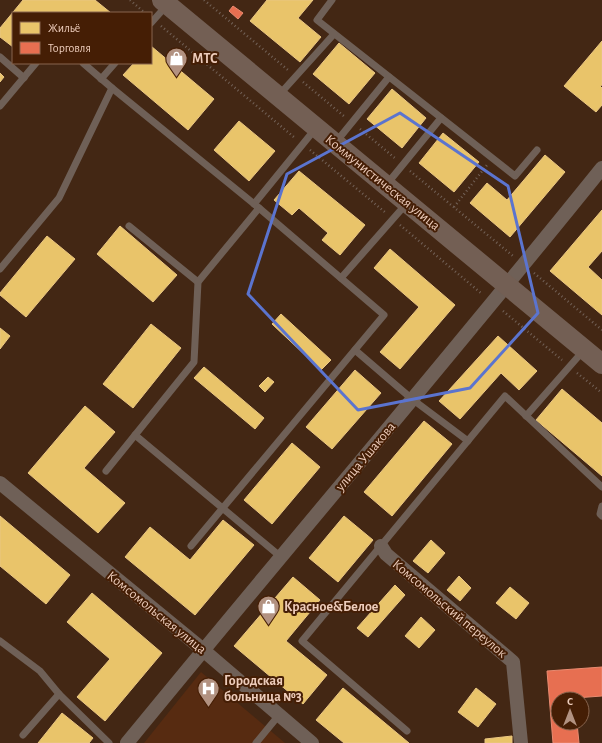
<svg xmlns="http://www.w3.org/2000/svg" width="602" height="743" viewBox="0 0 602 743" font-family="'Alegreya Sans',sans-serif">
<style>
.built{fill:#572b11}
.homes{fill:#e9c46a;stroke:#eac682}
.shops{fill:#e76f51;stroke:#e98b71}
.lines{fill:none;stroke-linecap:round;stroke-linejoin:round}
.path{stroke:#736258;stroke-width:2.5;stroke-dasharray:1 3;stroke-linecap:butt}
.lane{stroke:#6f6057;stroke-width:7}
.street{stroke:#6f6057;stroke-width:14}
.secondary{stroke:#735f54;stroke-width:20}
.marked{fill:none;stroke:#5b74cf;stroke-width:3;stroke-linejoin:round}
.labels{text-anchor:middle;stroke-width:4;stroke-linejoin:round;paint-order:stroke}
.poi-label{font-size:14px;font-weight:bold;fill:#edccbb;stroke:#451e05;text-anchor:start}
.street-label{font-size:14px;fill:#edccbb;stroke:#451e05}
</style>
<rect width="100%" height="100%" fill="#432714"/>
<polygon class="built" points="201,672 285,743 144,743"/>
<g class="homes">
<polygon points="23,0 95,0 111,13 13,13 13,47 0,37 0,28"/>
<polygon points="267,0 313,0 298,18 321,37 300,62 250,21"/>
<polygon points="602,41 602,85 600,86 602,88 602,105 596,112 564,86"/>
<polygon points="339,43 375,73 349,104 313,74"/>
<polygon points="151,46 214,99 188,130 123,75 134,63 151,63"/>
<polygon points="0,73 4,77 0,82"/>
<polygon points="392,89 426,118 402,148 367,119"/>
<polygon points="239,121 275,151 249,181 214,150"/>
<polygon points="443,133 479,162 454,192 419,163"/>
<polygon points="545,155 565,172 510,237 470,203 487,183 507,200"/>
<polygon points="299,171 365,225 340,255 322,240 328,233 299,208 292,215 274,200"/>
<polygon points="602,210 602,251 588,267 602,280 602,315 550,271"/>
<polygon points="120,226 177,275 153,302 97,254"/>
<polygon points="47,236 75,259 26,317 0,295 0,293"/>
<polygon points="390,249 455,305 400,369 380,352 419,307 374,268"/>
<polygon points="281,314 331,360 321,370 272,324"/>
<polygon points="151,324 181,348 133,408 103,384"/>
<polygon points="0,328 10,336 0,349"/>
<polygon points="498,336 537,371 519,390 501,373 460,419 439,401"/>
<polygon points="204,367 264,418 255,429 194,378"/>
<polygon points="355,370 381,393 332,449 306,427"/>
<polygon points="268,377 274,382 265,392 259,386"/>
<polygon points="562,389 602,423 602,476 536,420"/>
<polygon points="85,406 115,432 84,468 125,503 98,533 28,473"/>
<polygon points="424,421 452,444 392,516 364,492"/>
<polygon points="292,443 320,467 272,524 244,500"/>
<polygon points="0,516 70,575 46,604 0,566"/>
<polygon points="344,516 373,540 338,582 309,558"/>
<polygon points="223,520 254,545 195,615 125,557 150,527 190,560"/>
<polygon points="431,540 445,553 428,573 413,561"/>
<polygon points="459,576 471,588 460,601 447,590"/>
<polygon points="293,577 320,600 286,641 327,675 303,704 234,646"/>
<polygon points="395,585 405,595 368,637 357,628"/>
<polygon points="510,587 529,603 516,619 496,603"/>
<polygon points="92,593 162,653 105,721 77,697 110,659 67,622"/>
<polygon points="421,617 435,630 419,648 405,636"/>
<polygon points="343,688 409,743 344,743 316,720"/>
<polygon points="476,688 496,704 478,727 458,712"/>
<polygon points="62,713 93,738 89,743 38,743"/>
<polygon points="512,736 512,743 485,743 485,739"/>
</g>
<g class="shops">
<polygon points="233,6 243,13 238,19 229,11"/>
<polygon points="602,667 602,696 575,698 575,699 558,699 558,723 577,723 579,743 553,743 547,671"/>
</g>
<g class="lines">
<g class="path">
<polyline points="130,0 145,13"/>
<polyline points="204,0 288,70"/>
<polyline points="161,26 295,138"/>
<polyline points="303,82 345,117"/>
<polyline points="360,129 396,159"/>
<polyline points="310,150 386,213"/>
<polyline points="410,171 513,256"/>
<polyline points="454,207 487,165"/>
<polyline points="400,225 482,294"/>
<polyline points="534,273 602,330"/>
<polyline points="503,311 562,360"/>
<polyline points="577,373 602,393"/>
</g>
<g class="lane">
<polyline points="332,0 317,20 515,176 537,150"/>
<polyline points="151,23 167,5"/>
<polyline points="0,57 24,78"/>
<polyline points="101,79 115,63"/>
<polyline points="279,95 334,34"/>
<polyline points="0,106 36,63"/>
<polyline points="336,142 389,77"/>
<polyline points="387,184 441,118"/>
<polyline points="254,204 316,128"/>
<polyline points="129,226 198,282"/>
<polyline points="0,269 59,198 112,88 83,63"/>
<polyline points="341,278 407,203"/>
<polyline points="355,350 412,399 468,441"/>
<polyline points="526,416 584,350"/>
<polyline points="135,435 281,557"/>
<polyline points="106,471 194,362 198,282 259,208 112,88"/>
<polyline points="602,506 600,514 602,516"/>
<polyline points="191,546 384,315 259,208"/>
<polyline points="0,641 40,671 59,694 109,743"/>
<polyline points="407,731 302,641 505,396 602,487"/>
<polyline points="23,735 59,694"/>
<polyline points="256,743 279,715"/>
</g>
<g class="street">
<polyline points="0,483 196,644 312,743"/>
<polyline points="381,546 386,554 513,662 521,743"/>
<path d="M127,743C284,551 446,362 602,168"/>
</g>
<polyline class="secondary" points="162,0 602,364"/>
</g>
<path class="marked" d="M400,113L508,186L538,313L470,388L358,410L248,294L287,174Z"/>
<defs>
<symbol id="shop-pin" viewBox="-11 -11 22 30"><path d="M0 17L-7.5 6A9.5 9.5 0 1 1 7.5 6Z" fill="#b29281" stroke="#451e05"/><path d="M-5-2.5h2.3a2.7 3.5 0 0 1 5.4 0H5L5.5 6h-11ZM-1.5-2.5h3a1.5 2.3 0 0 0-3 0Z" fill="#fff"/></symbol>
<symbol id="hospital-pin" viewBox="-11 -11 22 30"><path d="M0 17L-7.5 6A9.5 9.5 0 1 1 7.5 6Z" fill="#b29281" stroke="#451e05"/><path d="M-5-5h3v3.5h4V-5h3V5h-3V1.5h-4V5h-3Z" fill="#fff"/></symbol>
</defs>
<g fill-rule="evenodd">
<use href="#shop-pin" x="164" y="46" width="25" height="34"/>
<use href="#shop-pin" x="256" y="594" width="25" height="34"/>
<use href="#hospital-pin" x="196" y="676" width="25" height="34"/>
</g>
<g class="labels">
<g class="poi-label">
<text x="192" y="63">МТС</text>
<text x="284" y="611">Красное&amp;Белое</text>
<text x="224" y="685">Городская<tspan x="224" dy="16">больница №3</tspan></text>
</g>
<g class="street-label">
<text transform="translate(383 182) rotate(39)" y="5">Коммунистическая улица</text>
<text transform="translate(365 456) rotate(-50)" y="5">улица Ушакова</text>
<text transform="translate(450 608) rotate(40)" y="5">Комсомольский переулок</text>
<text transform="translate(157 612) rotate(39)" y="5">Комсомольская улица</text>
</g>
</g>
<rect x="12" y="12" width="140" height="52" fill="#451e05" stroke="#88644e"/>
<rect x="20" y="22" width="20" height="12" fill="#e9c46a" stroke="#88644e"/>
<text x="48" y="32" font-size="12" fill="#edccbb">Жильё</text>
<rect x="20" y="42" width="20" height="12" fill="#e76f51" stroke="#88644e"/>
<text x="48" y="52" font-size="12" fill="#edccbb">Торговля</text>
<g transform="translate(570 711)"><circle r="19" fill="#451e05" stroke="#88644e"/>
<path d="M0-3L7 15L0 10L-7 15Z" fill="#b29281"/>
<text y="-6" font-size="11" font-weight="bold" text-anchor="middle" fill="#edccbb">С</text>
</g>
</svg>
